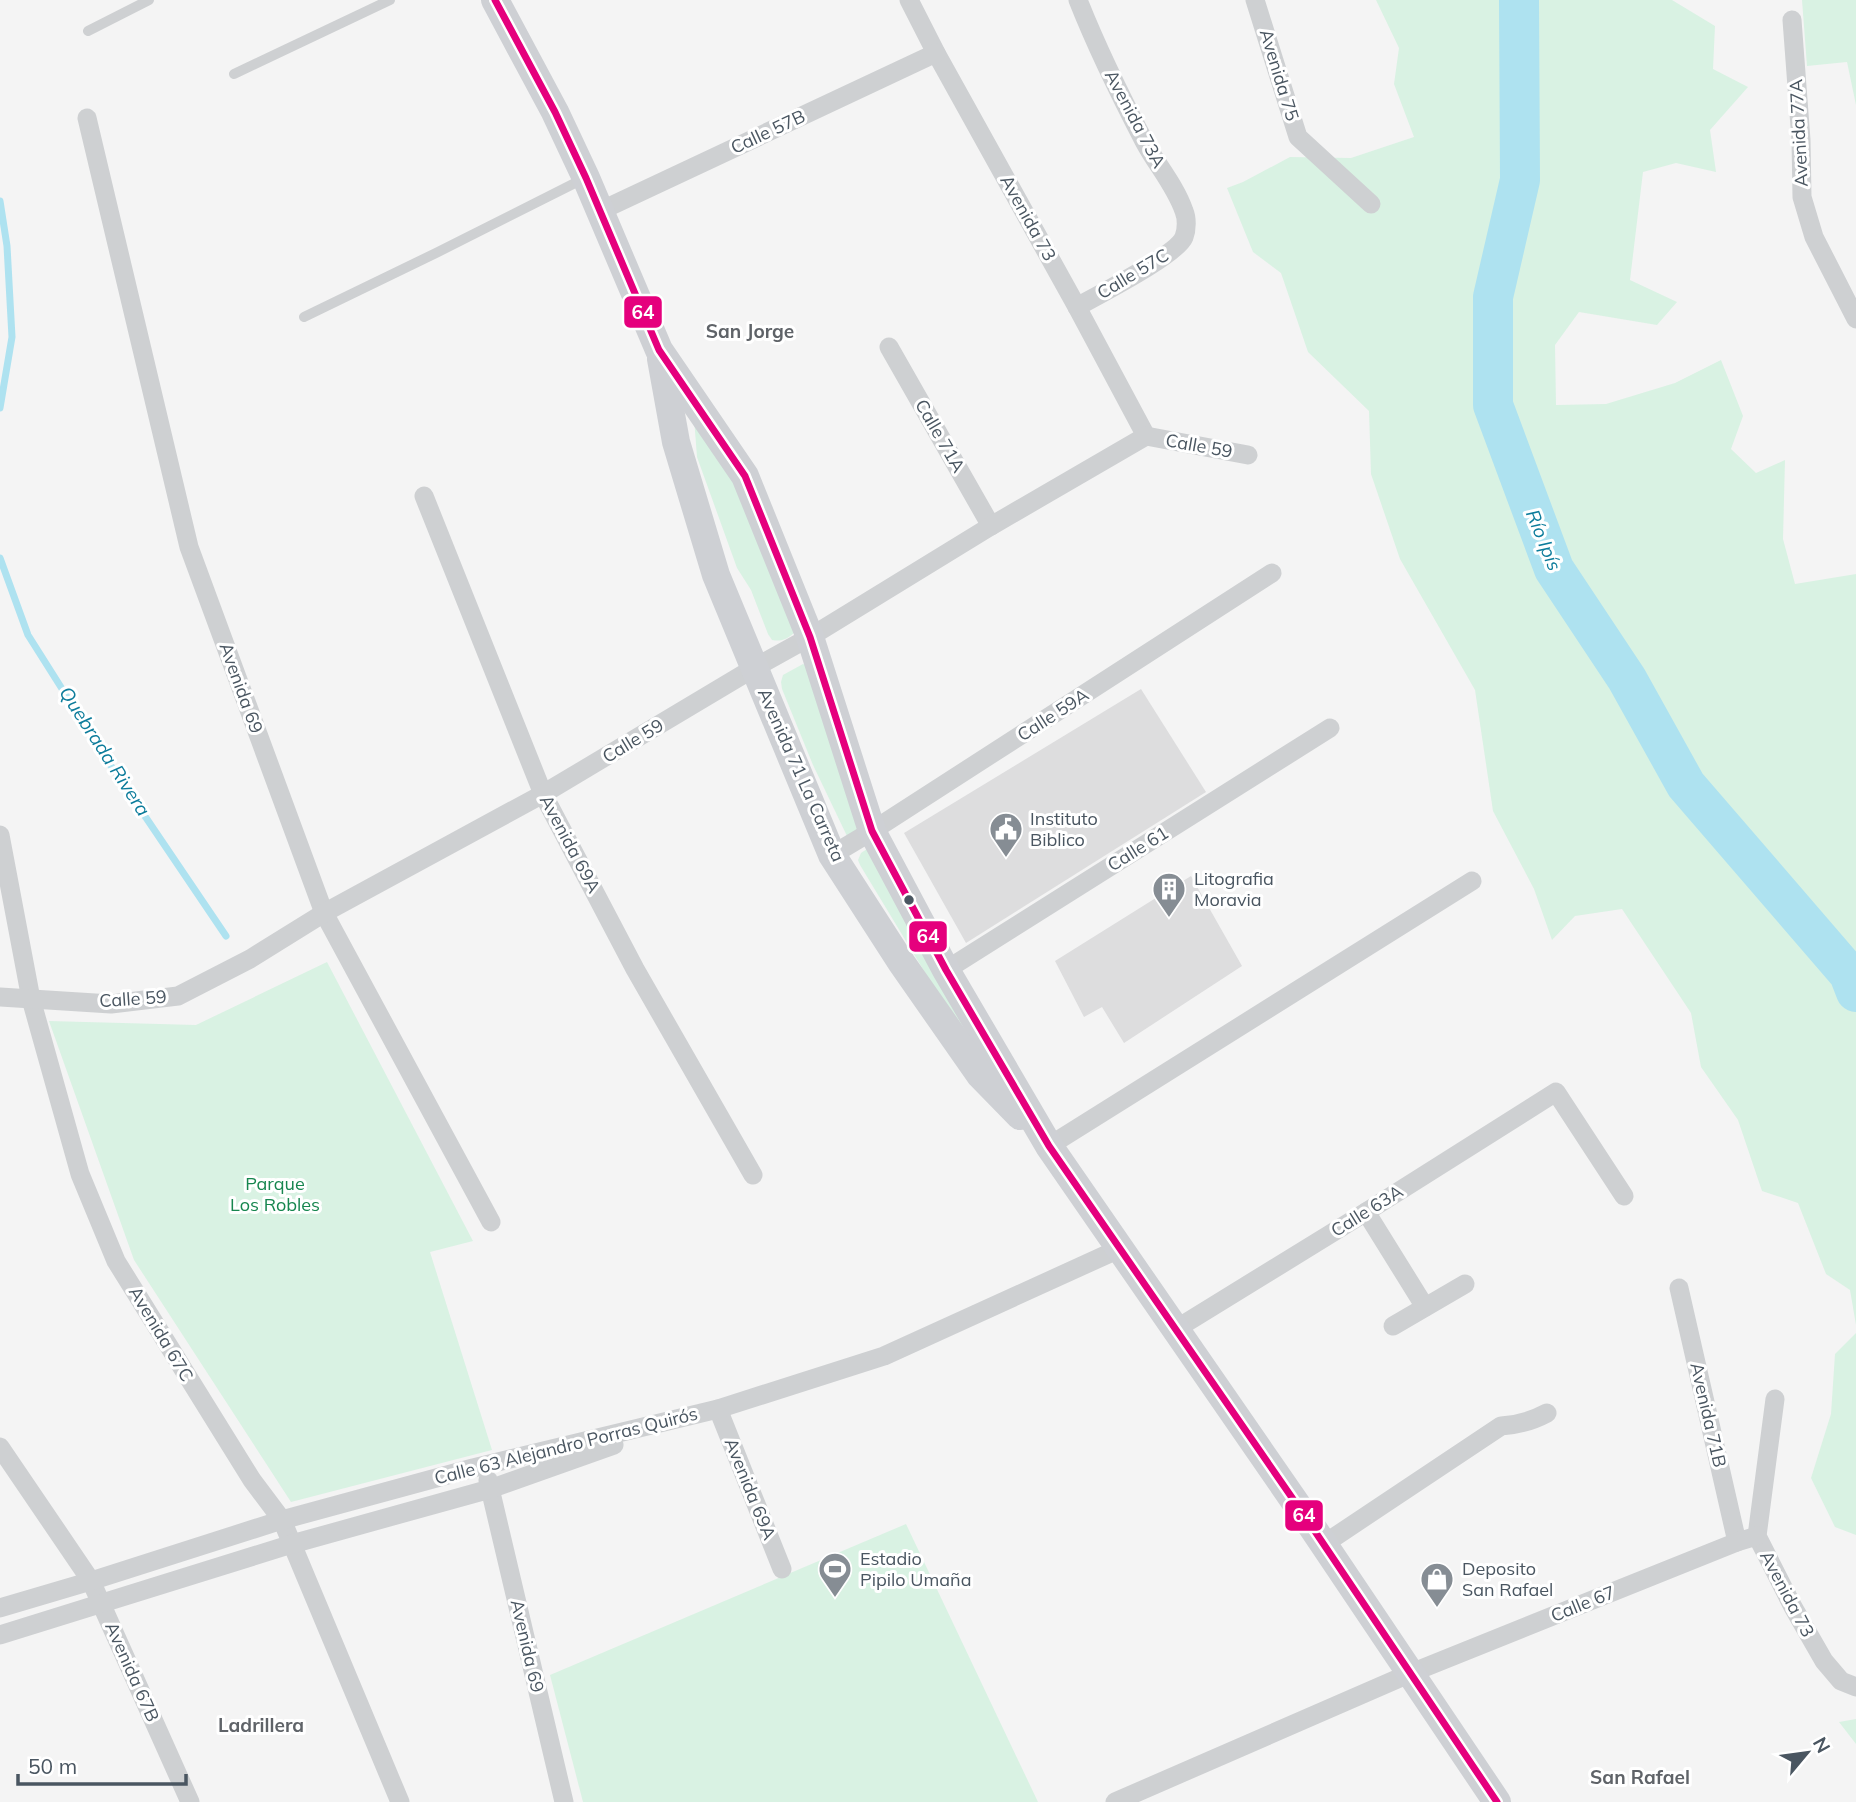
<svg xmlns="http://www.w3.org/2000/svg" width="1856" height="1802" viewBox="0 0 1856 1802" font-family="Mulish,sans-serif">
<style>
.green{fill:#d9f2e3}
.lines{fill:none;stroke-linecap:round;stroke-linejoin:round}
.stream{stroke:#aee2f0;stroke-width:7}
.river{stroke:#aee2f0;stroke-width:40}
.building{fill:#ddddde}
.lane{stroke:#ced0d2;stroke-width:10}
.street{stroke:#ced0d2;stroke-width:19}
.secondary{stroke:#ced0d4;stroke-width:28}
.bus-1-casing{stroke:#fff;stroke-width:12}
.bus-1{stroke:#e5007d;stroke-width:7}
.bus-dot{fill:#4a5661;stroke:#fff;stroke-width:2.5}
.labels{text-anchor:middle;stroke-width:6;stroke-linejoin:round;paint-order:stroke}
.street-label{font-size:18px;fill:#4a5661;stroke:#fff}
.poi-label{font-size:18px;fill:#4a5661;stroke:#fff;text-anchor:start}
.park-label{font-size:18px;fill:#17864f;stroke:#fff}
.neighbourhood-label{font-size:19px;font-weight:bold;fill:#5f6368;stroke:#fff}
.water-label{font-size:19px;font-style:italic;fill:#0c7c9b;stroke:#fff}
.line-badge{stroke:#fff;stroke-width:2.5}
.badge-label{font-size:19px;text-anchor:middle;font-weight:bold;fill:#fff}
</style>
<rect width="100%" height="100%" fill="#f4f4f4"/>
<g class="green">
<polygon points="1376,0 1672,0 1715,26 1713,69 1748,87 1710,130 1716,172 1676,163 1643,172 1630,280 1677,302 1657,325 1579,312 1555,345 1556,405 1606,404 1675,383 1721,360 1743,416 1731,449 1756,473 1785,460 1783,539 1795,584 1856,574 1856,1325 1850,1290 1826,1274 1798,1203 1762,1191 1738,1120 1701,1067 1691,1013 1622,909 1575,916 1552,940 1534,889 1493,811 1475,690 1400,559 1371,474 1369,411 1308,352 1281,273 1253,252 1227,188 1243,182 1290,157 1351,158 1414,137 1394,84 1399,48"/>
<polygon points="1802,0 1856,0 1856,105 1847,62 1807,66"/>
<path d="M694,418L721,448L795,632C787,639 782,642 772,640L768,634L751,590L737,568L697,457Z"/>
<polygon points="803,664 810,667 866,831 847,836 813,765 782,689 781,682 783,675"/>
<polygon points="867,849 980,1029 964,1037 860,865 858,860 861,853"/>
<polygon points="327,962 473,1241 430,1252 492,1450 291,1502 134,1260 49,1021 196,1025"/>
<polygon points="1856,1333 1856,1535 1835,1527 1811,1478 1831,1414 1835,1354"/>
<polygon points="906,1524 1038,1802 583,1802 550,1675"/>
<polygon points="1856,1719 1856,1744 1839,1722"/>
</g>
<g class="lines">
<g class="stream">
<polyline points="0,201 7,246 12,337 0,408"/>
<polyline points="0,558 28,635 107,760 226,936"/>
</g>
<polyline class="river" points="1519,0 1520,180 1493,297 1493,405 1554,569 1627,679 1686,785 1849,974 1856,992"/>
</g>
<g class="building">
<polygon points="1141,689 1206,792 966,943 904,833"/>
<polygon points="1191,876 1242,966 1124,1043 1102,1007 1084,1017 1055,961"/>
</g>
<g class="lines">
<g class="lane">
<polyline points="88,31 149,0"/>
<polyline points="234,74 390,0"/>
<polyline points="304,317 436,253 583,179"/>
</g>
<g class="street">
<polyline points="909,0 936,53 1077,307 1146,436"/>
<polyline points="1255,0 1298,137 1371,204"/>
<polyline points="1792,20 1801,140 1802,197 1814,237 1856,319"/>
<polyline points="87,118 189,547 324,913 491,1222"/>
<polyline points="600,211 936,53"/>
<path d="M1077,307C1098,295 1177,255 1184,237C1187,229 1187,218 1184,211C1175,185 1156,164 1144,141C1120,95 1097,48 1078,0"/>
<polyline points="889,347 991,526"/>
<polyline points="424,496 543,794 635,969 753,1175"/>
<polyline points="0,835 31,999 80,1174 116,1261 252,1480 282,1520 400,1802"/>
<polyline points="832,855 872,831 1272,573"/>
<polyline points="946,970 1330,728"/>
<polyline points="0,997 111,1004 178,996 250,959 324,913 543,794 754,668 810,637 991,526 1146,436 1248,455"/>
<polyline points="1049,1146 1472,881"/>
<polyline points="1366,1212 1425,1307"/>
<polyline points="1679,1288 1737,1542"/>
<polyline points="1393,1326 1465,1284"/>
<polyline points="1176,1329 1366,1212 1556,1092 1624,1196"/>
<polyline points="1775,1399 1757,1536 1793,1607 1824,1661 1841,1681 1856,1687"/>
<polyline points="718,1409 782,1569"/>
<polyline points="0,1447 91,1581 190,1802"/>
<polyline points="488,1480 564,1802"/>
<path d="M1324,1544L1501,1426C1519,1425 1532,1421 1547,1413"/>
<polyline points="0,1608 91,1581 282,1520 473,1468 718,1409 884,1356 1119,1249"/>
<polyline points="0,1635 292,1544 490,1489 614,1445"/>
<polyline points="1115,1802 1411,1673 1737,1542 1757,1536"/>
</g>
<g class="secondary">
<polyline points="495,0 555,112 586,178 659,350 745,476 810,637 872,831 946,970 1049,1146 1304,1515 1497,1802"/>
<polyline points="661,359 676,442 716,575 832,855 901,962 980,1075 1020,1116"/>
</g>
<defs>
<polyline id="bus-1" points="495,0 555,112 586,178 659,350 745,476 810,637 872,831 946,970 1049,1146 1304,1515 1497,1802"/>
</defs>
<use href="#bus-1" class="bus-1-casing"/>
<use href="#bus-1" class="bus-1"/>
</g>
<defs>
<symbol id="civic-pin" viewBox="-11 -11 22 30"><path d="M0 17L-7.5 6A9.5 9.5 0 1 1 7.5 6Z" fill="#868d94" stroke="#fff"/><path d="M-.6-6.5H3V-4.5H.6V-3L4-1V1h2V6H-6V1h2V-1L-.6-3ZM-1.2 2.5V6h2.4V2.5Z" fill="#fff"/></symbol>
<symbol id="building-pin" viewBox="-11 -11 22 30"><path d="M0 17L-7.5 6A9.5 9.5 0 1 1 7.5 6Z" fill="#868d94" stroke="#fff"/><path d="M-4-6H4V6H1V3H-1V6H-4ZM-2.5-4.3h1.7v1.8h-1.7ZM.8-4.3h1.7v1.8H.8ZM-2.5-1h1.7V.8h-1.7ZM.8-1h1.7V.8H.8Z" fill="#fff"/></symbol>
<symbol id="stadium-pin" viewBox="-11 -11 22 30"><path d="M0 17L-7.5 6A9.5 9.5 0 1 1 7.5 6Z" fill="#868d94" stroke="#fff"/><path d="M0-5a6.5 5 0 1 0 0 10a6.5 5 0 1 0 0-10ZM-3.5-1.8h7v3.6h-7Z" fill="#fff"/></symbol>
<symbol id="shop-pin" viewBox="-11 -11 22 30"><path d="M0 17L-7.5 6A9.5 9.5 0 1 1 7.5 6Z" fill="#868d94" stroke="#fff"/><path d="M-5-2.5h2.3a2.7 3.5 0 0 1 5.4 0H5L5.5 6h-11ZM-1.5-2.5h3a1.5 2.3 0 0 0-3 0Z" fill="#fff"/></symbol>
</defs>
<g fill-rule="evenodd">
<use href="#civic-pin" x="987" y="810" width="38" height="52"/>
<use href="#building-pin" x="1150" y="870" width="38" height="52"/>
<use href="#stadium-pin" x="816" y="1550" width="38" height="52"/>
<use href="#shop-pin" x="1418" y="1560" width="38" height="52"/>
</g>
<circle class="bus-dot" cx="909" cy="900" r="6"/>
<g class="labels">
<g class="street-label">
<text transform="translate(1279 75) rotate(73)" y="6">Avenida 75</text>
<text transform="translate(1135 119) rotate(62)" y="6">Avenida 73A</text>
<text transform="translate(768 132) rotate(-25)" y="6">Calle 57B</text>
<text transform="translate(1799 133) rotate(-93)" y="6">Avenida 77A</text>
<text transform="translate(1028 218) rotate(61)" y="6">Avenida 73</text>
<text transform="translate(1133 274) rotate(-31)" y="6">Calle 57C</text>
<text transform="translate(940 436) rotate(60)" y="6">Calle 71A</text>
<text transform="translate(1199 446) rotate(10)" y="6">Calle 59</text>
<text transform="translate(241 688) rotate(70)" y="6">Avenida 69</text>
<text transform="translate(1053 715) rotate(-33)" y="6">Calle 59A</text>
<text transform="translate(633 741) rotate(-31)" y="6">Calle 59</text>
<text transform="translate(801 775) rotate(66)" y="6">Avenida 71 La Carreta</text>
<text transform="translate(570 844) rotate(62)" y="6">Avenida 69A</text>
<text transform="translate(1138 849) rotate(-32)" y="6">Calle 61</text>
<text transform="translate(133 999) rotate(-4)" y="6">Calle 59</text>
<text transform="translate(1367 1211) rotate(-32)" y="6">Calle 63A</text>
<text transform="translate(161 1334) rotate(59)" y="6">Avenida 67C</text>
<text transform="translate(1708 1415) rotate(77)" y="6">Avenida 71B</text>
<text transform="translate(566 1446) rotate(-14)" y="6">Calle 63 Alejandro Porras Quirós</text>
<text transform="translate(750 1489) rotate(68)" y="6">Avenida 69A</text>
<text transform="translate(1787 1594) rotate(62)" y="6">Avenida 73</text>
<text transform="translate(1583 1604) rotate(-22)" y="6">Calle 67</text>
<text transform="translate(527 1646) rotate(77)" y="6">Avenida 69</text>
<text transform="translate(132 1672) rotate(66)" y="6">Avenida 67B</text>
</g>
<g class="poi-label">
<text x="1030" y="825">Instituto<tspan x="1030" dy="21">Biblico</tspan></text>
<text x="1194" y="885">Litografia<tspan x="1194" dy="21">Moravia</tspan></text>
<text x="860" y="1565">Estadio<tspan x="860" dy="21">Pipilo Umaña</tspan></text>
<text x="1462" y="1575">Deposito<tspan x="1462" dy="21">San Rafael</tspan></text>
</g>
<g class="park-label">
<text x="275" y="1190">Parque<tspan x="275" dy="21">Los Robles</tspan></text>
</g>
<g class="neighbourhood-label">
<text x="750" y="338">San Jorge</text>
<text x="261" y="1732">Ladrillera</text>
<text x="1640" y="1784">San Rafael</text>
</g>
<g class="water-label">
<text transform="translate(1544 540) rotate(68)" y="7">Río Ipís</text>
<text transform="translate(105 751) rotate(57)" y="7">Quebrada Rivera</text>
</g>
</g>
<g class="line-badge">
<rect x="623" y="295" width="40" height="34" rx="7" fill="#e5007d"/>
<rect x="908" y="920" width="40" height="33" rx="7" fill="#e5007d"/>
<rect x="1284" y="1499" width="40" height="33" rx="7" fill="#e5007d"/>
</g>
<g class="badge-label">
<text x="643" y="319">64</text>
<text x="928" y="943">64</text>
<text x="1304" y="1522">64</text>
</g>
<g transform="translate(1807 1753) rotate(61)" stroke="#ffffff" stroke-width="5" paint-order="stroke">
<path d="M0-5L12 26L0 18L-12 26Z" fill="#4a5661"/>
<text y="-10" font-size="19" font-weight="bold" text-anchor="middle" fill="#4a5661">N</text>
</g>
<path d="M18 1774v10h168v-10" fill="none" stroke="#4a5661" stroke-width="3.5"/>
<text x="28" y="1774" font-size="21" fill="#4a5661" stroke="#ffffff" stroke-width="5" paint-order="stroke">50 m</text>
</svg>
